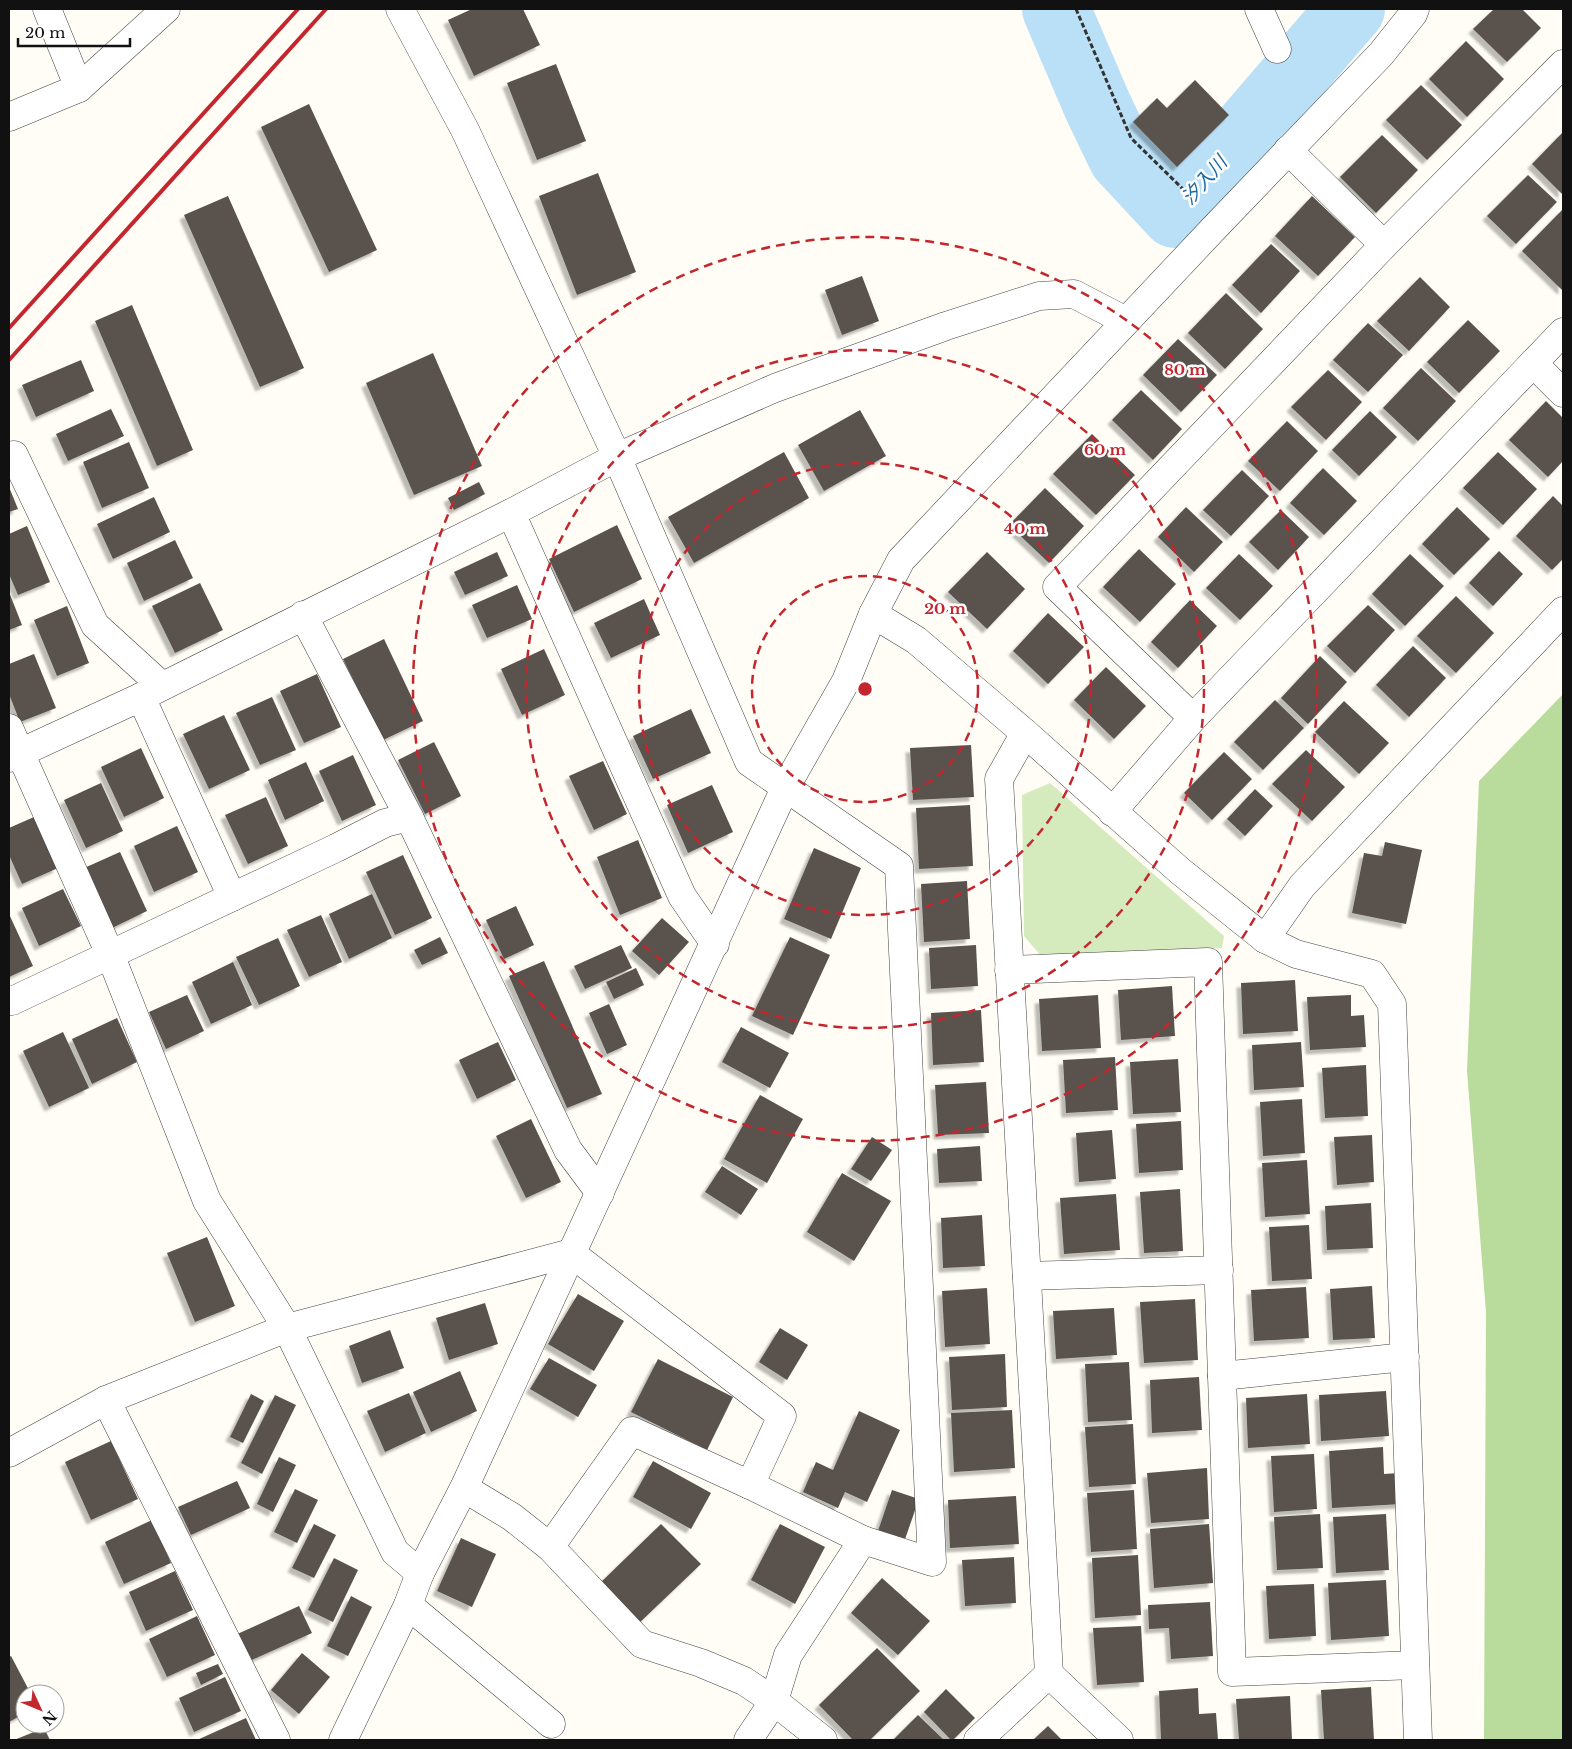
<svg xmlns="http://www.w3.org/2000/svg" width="1572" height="1749" viewBox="0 0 1572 1749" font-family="'Libre Baskerville','Noto Sans JP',serif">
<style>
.green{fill:#d5ebbd}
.forest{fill:#b9dc9c}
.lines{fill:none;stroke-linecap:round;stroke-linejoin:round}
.river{stroke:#b9e0f7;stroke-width:68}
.building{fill:#5a524d;filter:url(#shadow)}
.minor-casing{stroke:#444;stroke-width:29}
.path{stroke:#333;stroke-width:3;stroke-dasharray:5 2.5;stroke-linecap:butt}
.minor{stroke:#fff;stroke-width:28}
.rail{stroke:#c4262e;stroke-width:4}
.ring{fill:none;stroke:#c4262e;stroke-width:2.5;stroke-dasharray:9 6}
.labels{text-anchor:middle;stroke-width:5;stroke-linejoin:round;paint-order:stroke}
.water-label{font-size:19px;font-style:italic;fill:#1768a6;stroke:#fff}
.centre{fill:#c4262e;stroke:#fff;stroke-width:2.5}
.ring-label{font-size:15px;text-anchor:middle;font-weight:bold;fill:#c4262e;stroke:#fff;stroke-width:5;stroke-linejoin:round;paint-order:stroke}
</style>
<defs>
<filter id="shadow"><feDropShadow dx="-4.5" dy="4.5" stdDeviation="1" flood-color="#0004"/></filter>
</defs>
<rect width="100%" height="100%" fill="#fffdf5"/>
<polygon class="green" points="1050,783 1224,936 1222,948 1042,957 1024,936 1022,795"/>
<polygon class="forest" points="1563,694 1563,1740 1484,1740 1486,1312 1467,1071 1479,781"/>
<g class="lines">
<polyline class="river" points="1056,9 1098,107 1122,157 1175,214 1351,9"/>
</g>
<g class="building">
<polygon points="472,9 523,9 540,45 474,76 448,20"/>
<polygon points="1494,9 1522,9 1541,28 1507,62 1473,29"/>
<polygon points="1466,41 1504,79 1467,117 1429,79"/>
<polygon points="556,64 586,141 537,160 507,83"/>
<polygon points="1195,80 1229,115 1177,167 1133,122 1157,98 1167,108"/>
<polygon points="1421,85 1462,125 1427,160 1386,120"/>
<polygon points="309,104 377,250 329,272 261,127"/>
<polygon points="1563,132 1563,192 1562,194 1532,164"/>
<polygon points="1382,135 1418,170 1376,213 1340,177"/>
<polygon points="598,173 636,272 577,295 539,196"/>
<polygon points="1528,175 1557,202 1516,244 1487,216"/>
<polygon points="228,196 304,368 260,387 184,215"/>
<polygon points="1312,196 1355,237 1318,276 1275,236"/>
<polygon points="1563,209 1563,289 1562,290 1522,251"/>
<polygon points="1271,244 1300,271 1261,313 1232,285"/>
<polygon points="862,276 879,321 842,335 825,290"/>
<polygon points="1420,277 1450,307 1409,351 1377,321"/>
<polygon points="1226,293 1263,329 1225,369 1188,333"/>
<polygon points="132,305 193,450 157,466 95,321"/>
<polygon points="1468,320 1500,351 1459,393 1427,362"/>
<polygon points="1368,323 1403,355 1368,392 1333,360"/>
<polygon points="1178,339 1217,375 1181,412 1143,375"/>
<polygon points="433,353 482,466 414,495 366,383"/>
<polygon points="81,360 94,391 36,417 22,385"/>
<polygon points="1421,368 1456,401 1418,441 1383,408"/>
<polygon points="1328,370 1362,402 1326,440 1291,407"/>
<polygon points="1141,390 1182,429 1153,460 1112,420"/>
<polygon points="1546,401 1563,418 1563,461 1548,477 1509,440"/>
<polygon points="111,409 124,436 68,461 56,434"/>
<polygon points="860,410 886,456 824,491 798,445"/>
<polygon points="1370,411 1397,437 1359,476 1332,450"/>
<polygon points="1287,421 1318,451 1280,491 1248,461"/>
<polygon points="1092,434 1135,475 1096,515 1053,474"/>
<polygon points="129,442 149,488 102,508 83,462"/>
<polygon points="784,452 809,498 694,563 668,517"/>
<polygon points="1498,452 1537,489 1503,525 1463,488"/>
<polygon points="1323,468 1357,501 1324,535 1290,503"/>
<polygon points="1242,470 1269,496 1231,536 1203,510"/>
<polygon points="479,482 485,494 454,510 448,498"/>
<polygon points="9,487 18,509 9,512"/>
<polygon points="1045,488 1084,526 1049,563 1009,525"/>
<polygon points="1553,496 1563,506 1563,559 1552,570 1516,536"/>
<polygon points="154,497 170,532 113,559 97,524"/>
<polygon points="1186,507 1223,542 1194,572 1158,537"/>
<polygon points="1457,507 1490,539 1454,575 1422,544"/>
<polygon points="1281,510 1309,537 1278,570 1249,542"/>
<polygon points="617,525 642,579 574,612 549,559"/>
<polygon points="27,526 50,582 18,595 9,574 9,534"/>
<polygon points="175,540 193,578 144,601 127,563"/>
<polygon points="1139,549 1176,584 1140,622 1103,587"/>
<polygon points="1499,551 1523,574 1493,606 1469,583"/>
<polygon points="497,552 508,576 465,595 454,572"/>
<polygon points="987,552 1025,589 987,629 948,592"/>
<polygon points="1239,554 1273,586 1240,620 1206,588"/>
<polygon points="1410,554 1444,586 1405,626 1372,594"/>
<polygon points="200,583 223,630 175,653 152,606"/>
<polygon points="517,585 532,619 487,638 472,605"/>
<polygon points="9,592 22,625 9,630"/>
<polygon points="1456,596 1494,633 1456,673 1417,636"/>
<polygon points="644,599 660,635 611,658 594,623"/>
<polygon points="1190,600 1217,626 1178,668 1151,642"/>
<polygon points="1368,605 1395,630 1355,673 1327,646"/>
<polygon points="67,606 89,663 57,676 34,620"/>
<polygon points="1048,613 1084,647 1048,684 1013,651"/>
<polygon points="384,639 423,721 383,740 343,659"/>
<polygon points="1413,646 1446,678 1409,717 1376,685"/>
<polygon points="544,649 565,695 522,715 501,669"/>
<polygon points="34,654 56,708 20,722 9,694 9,664"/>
<polygon points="1320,656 1347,682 1308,724 1281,698"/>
<polygon points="1106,667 1146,706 1114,739 1074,700"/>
<polygon points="317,674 341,727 304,743 280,691"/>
<polygon points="272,697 296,750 260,765 236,713"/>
<polygon points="1275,700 1304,728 1263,770 1234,742"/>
<polygon points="1344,701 1389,743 1359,774 1315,732"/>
<polygon points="691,709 711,753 653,779 633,736"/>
<polygon points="224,715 250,770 209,789 183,734"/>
<polygon points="434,742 461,796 425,814 398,760"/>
<polygon points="971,745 974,797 913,800 910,748"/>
<polygon points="141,748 164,798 124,817 101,767"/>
<polygon points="1306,750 1345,787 1312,821 1272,784"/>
<polygon points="1224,752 1252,779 1212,820 1184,793"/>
<polygon points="353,755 376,805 342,821 319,771"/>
<polygon points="603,761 627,814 594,830 569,776"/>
<polygon points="306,762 324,801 285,820 268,780"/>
<polygon points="101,783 123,831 86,848 64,800"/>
<polygon points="712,785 733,832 688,853 667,805"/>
<polygon points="1255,789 1273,806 1245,836 1227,819"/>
<polygon points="266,797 288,846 248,864 225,815"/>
<polygon points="970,805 973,866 919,869 916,808"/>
<polygon points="34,817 58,868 22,884 9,855 9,828"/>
<polygon points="177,826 198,872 154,892 134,846"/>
<polygon points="638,840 662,898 620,915 597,857"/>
<polygon points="1385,842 1422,850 1406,924 1352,913 1364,853 1382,856"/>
<polygon points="814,848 861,868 831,939 784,919"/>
<polygon points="120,852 147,911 110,929 82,869"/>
<polygon points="403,855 432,918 395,935 366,872"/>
<polygon points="967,881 970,939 924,942 921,884"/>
<polygon points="63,889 81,926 39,946 22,908"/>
<polygon points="372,894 392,938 349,959 329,914"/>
<polygon points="516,906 534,945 504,959 486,920"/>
<polygon points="9,914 33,966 9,977"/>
<polygon points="321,915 342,962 309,977 287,930"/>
<polygon points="662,918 689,942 659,975 632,951"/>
<polygon points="440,937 448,953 422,965 414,950"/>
<polygon points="790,937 830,955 793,1035 752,1016"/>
<polygon points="278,938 300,986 259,1005 236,957"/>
<polygon points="621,945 632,968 585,989 574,966"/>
<polygon points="976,945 978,986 931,989 929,948"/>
<polygon points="544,961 602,1094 567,1108 509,976"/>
<polygon points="233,962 252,1005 211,1024 192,982"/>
<polygon points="636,968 644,985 614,999 606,982"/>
<polygon points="1295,980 1298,1031 1243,1034 1241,983"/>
<polygon points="1172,986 1175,1036 1121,1040 1118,990"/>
<polygon points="187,995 204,1031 166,1049 149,1012"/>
<polygon points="1098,995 1101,1048 1042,1051 1039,999"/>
<polygon points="1351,995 1351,1016 1364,1015 1366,1047 1310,1050 1307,997"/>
<polygon points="609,1004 627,1045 607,1054 589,1013"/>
<polygon points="981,1010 984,1062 933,1065 931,1013"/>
<polygon points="117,1018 137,1062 92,1084 72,1039"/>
<polygon points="741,1027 789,1053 770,1088 722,1062"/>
<polygon points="63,1032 89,1088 49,1107 23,1051"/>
<polygon points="498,1042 516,1080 477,1099 459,1060"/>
<polygon points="1301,1042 1304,1087 1254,1090 1252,1045"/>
<polygon points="1115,1057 1118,1110 1066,1113 1063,1060"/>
<polygon points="1178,1059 1181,1112 1133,1114 1130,1062"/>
<polygon points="1366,1065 1368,1116 1325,1118 1322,1068"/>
<polygon points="986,1082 989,1133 938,1135 935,1085"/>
<polygon points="760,1095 803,1119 767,1183 724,1159"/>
<polygon points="1302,1099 1305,1153 1263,1156 1260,1102"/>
<polygon points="531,1119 561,1182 526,1198 496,1136"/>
<polygon points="1181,1121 1183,1170 1139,1173 1136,1124"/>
<polygon points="1112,1130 1116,1179 1079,1182 1076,1133"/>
<polygon points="1372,1135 1374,1182 1337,1185 1334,1137"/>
<polygon points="872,1137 892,1150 871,1181 851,1169"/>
<polygon points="980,1146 982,1181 939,1183 937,1149"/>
<polygon points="1307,1160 1310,1214 1265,1217 1262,1163"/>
<polygon points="722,1166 758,1189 741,1215 705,1192"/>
<polygon points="842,1173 891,1201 854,1261 807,1232"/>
<polygon points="1180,1189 1183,1251 1144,1253 1140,1192"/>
<polygon points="1116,1194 1120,1250 1064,1254 1060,1198"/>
<polygon points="1371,1203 1373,1248 1327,1250 1325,1206"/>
<polygon points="982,1215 985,1266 943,1268 941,1218"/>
<polygon points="1309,1225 1312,1279 1272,1281 1269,1227"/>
<polygon points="207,1237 235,1306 195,1322 167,1253"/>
<polygon points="1372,1286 1375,1338 1333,1340 1330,1289"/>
<polygon points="1306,1287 1309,1338 1254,1341 1251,1290"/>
<polygon points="987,1288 990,1344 945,1347 942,1291"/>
<polygon points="578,1294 624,1321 594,1371 548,1344"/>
<polygon points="1195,1299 1198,1360 1144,1363 1140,1302"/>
<polygon points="485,1303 498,1344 449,1360 436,1318"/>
<polygon points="1114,1308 1117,1355 1056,1359 1053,1311"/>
<polygon points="780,1328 808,1345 787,1380 759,1362"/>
<polygon points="390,1330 404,1368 362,1383 349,1346"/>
<polygon points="1005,1354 1007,1407 952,1410 949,1357"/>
<polygon points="549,1358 597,1385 578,1417 530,1389"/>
<polygon points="658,1359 733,1397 707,1450 631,1412"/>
<polygon points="1129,1362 1132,1420 1088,1422 1085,1364"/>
<polygon points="460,1371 477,1411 431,1432 413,1392"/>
<polygon points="1199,1377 1202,1430 1152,1433 1150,1380"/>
<polygon points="1386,1391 1389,1436 1321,1441 1319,1395"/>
<polygon points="409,1393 426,1433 385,1452 367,1411"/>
<polygon points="251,1394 264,1401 243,1443 230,1437"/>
<polygon points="1307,1394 1310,1444 1248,1448 1246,1398"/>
<polygon points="275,1395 296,1405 262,1474 241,1463"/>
<polygon points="1012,1410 1015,1468 954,1472 951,1413"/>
<polygon points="859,1411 900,1430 867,1502 845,1492 838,1508 803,1492 816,1462 833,1470"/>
<polygon points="1133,1424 1136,1484 1089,1487 1085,1427"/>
<polygon points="111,1441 138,1499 91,1520 65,1462"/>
<polygon points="1383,1447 1384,1474 1399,1473 1401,1504 1332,1508 1329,1451"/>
<polygon points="1314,1454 1317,1509 1274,1512 1271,1456"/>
<polygon points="279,1457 296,1465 273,1512 257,1504"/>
<polygon points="653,1461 711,1493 691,1529 633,1497"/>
<polygon points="1207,1468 1209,1519 1151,1523 1147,1473"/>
<polygon points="237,1481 250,1508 191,1535 178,1507"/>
<polygon points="295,1489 318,1500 297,1543 274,1532"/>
<polygon points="892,1490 919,1499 904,1542 877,1534"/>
<polygon points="1134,1490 1137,1549 1091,1552 1087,1493"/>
<polygon points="1016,1496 1019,1544 950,1548 948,1500"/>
<polygon points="1320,1514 1323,1568 1277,1570 1274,1517"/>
<polygon points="1386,1514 1389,1570 1336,1573 1333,1517"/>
<polygon points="152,1520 171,1563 124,1584 105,1542"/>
<polygon points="314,1524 336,1535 314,1578 292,1568"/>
<polygon points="661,1524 701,1564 636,1626 597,1586"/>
<polygon points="780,1524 825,1547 795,1604 751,1580"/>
<polygon points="1209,1524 1213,1583 1154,1588 1150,1529"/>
<polygon points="461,1538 496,1554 472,1607 437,1591"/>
<polygon points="1138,1555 1141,1615 1095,1618 1092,1558"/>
<polygon points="1014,1557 1016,1603 965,1606 962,1560"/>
<polygon points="334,1558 358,1570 333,1622 308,1610"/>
<polygon points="175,1571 193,1610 146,1631 129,1592"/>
<polygon points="882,1578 930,1621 898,1655 851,1613"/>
<polygon points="1386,1580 1389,1636 1331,1640 1328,1583"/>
<polygon points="1314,1584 1316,1636 1269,1639 1266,1586"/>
<polygon points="351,1596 372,1607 348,1656 327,1646"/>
<polygon points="1210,1602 1213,1656 1171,1659 1169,1628 1149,1629 1148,1605"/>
<polygon points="299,1606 312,1633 245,1663 233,1636"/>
<polygon points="197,1616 215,1655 167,1677 149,1639"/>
<polygon points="1141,1626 1144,1682 1097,1685 1093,1628"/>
<polygon points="877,1648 920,1691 870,1740 853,1740 819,1705"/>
<polygon points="302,1653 330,1677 299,1714 271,1690"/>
<polygon points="11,1656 31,1694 25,1694 25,1713 9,1722 9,1657"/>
<polygon points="218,1664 223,1674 201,1685 196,1673"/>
<polygon points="225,1677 241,1711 194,1732 179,1698"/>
<polygon points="1371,1687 1374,1740 1324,1740 1321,1690"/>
<polygon points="1198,1688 1199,1714 1216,1713 1218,1740 1161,1740 1159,1691"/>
<polygon points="946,1689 975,1718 953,1740 951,1740 924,1712"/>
<polygon points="1290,1696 1292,1740 1239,1740 1236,1699"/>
<polygon points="918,1715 944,1740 896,1740 894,1739"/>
<polygon points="246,1718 256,1740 197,1740"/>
<polygon points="1048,1726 1062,1740 1033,1740"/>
<polygon points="44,1728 50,1740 14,1740"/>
</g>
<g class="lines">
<defs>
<g id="minor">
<polyline points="47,9 79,88"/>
<polyline points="400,9 465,130 617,457 749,762 899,866 932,1562 863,1540 750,1485 632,1431 550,1547"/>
<polyline points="1259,9 1277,49"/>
<polyline points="9,117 79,88 166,9"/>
<polyline points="1288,150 1384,245"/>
<polyline points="1533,363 1563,393"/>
<polyline points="14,455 95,625 162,686"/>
<polyline points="511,513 682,896 715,944"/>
<polyline points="873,614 916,640 1025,733 1180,871 1265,939 1296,954 1372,974 1392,1004 1418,1740"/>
<polyline points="303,615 409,817 568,1150 600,1193"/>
<polyline points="141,697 232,897"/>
<polyline points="1193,718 1057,587 1384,245 1563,64"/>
<polyline points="9,728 110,954 207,1201 287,1328 395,1552 420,1573"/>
<polyline points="1025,733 999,779 1049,1674 1119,1740"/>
<polyline points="9,758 141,697 511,513 617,457 775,388 946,326 1039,296 1074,294 1126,321"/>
<polyline points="1112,812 1193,718 1563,332"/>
<polyline points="1265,939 1302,886 1563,611"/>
<polyline points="1009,970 1208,962 1232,1672 1415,1665"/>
<polyline points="12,1001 336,848 385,823 409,817"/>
<polyline points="1027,1276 1219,1270"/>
<polyline points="1222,1376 1405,1357"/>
<polyline points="106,1400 276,1740"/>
<polyline points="9,1453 106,1400 287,1328 571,1253 782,1416 750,1485"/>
<polyline points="464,1488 512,1517 550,1547 642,1644 701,1663 744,1681 774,1701 823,1740"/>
<polyline points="408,1605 551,1724"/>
<polyline points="343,1740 408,1605 420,1573 464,1488 785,788 846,681 873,614 901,560 1218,224 1381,54 1413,14 1415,9"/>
<polyline points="748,1740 774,1701 788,1655 863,1540"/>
<polyline points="978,1740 1049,1674"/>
</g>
</defs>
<use href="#minor" class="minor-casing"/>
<polyline class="path" points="1076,9 1131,138 1194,200"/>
<use href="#minor" class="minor"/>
<g class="rail">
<polyline points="9,328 298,9"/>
<polyline points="9,360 326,9"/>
</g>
</g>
<g class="ring">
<circle cx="865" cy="689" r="113"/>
<circle cx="865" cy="689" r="226"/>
<circle cx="865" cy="689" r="339"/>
<circle cx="865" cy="689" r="452"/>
</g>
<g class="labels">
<g class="water-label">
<text transform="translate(1204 180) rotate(-49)" y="7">汐入川</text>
</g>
</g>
<circle cx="865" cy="689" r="8" class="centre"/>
<g class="ring-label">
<text x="1185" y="375">80 m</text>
<text x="1105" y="455">60 m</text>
<text x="1025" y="534">40 m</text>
<text x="945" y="614">20 m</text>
</g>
<rect width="1572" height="1749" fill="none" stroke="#111111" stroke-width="20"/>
<g transform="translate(40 1709) rotate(134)"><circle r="24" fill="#ffffff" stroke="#a0a0a0"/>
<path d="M0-4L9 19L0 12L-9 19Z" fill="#c4262e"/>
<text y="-8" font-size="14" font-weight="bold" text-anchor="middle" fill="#111111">N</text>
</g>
<path d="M18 38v8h112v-8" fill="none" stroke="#111111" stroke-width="2.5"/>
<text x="25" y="38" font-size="15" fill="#111111" stroke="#ffffff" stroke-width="4" paint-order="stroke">20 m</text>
</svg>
